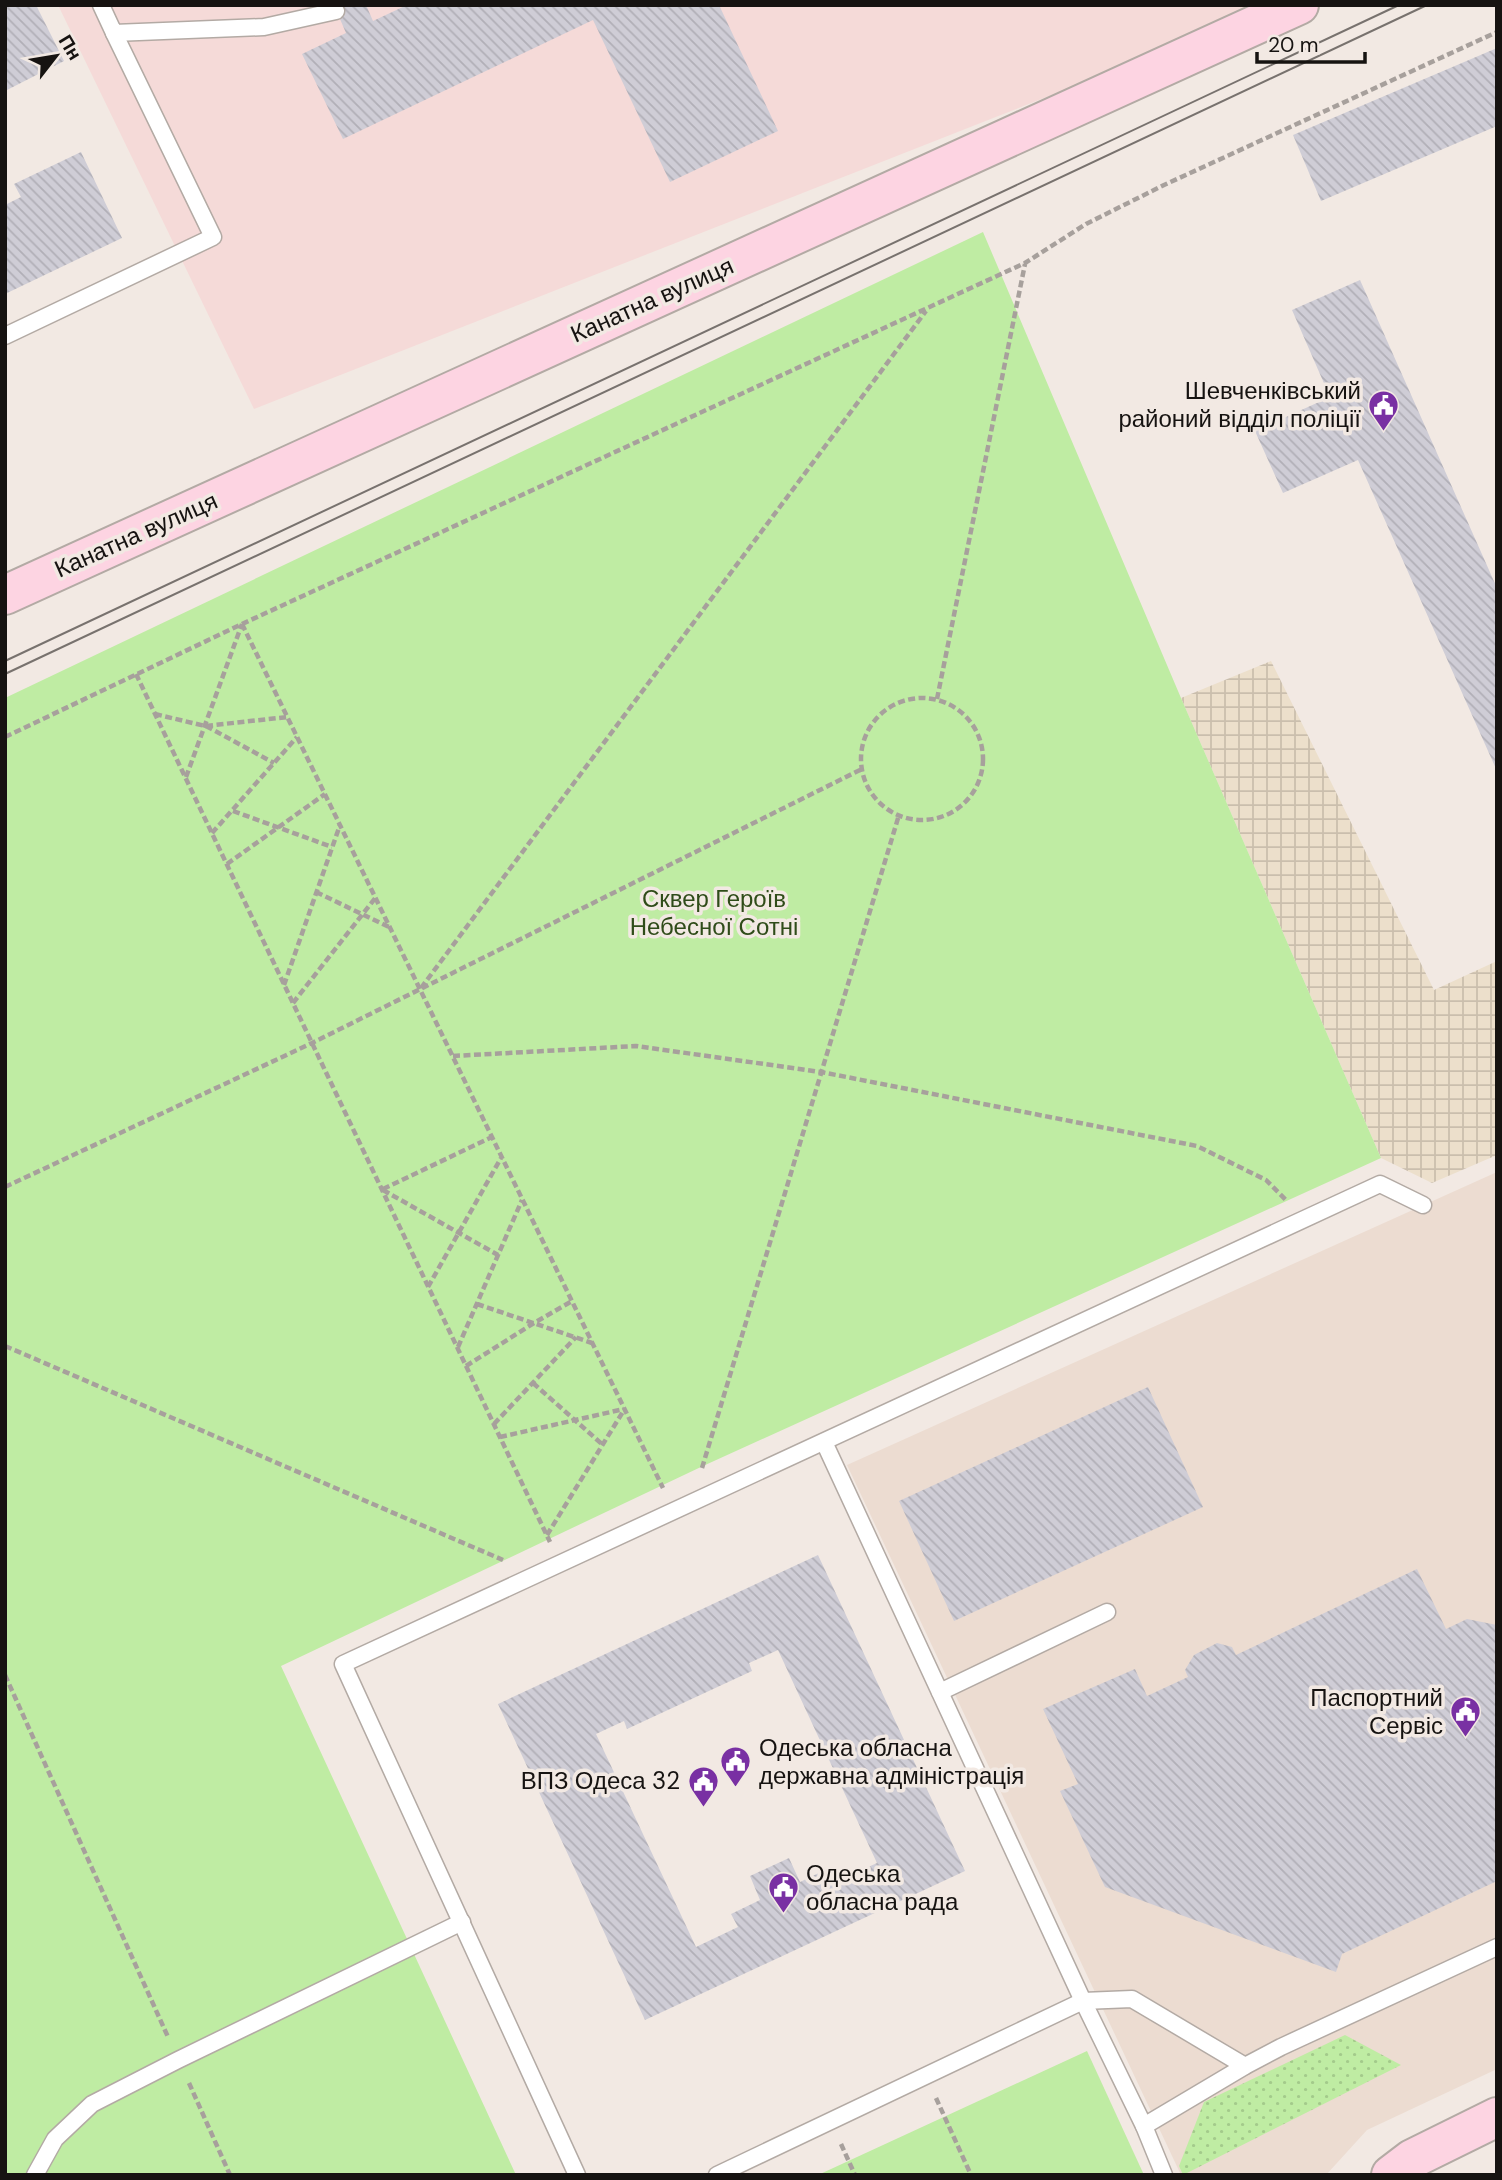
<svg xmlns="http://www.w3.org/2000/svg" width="1502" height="2180" viewBox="0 0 1502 2180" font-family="'DM Sans',sans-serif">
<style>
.built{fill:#ecdcd1}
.industrial{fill:url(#industrial-grid)}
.education{fill:#f5dad8}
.grass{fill:url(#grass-dots)}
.park{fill:#bfeca3}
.building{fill:url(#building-back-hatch);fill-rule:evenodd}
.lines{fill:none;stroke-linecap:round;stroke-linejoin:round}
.service-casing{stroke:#b3aaa4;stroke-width:19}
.secondary-casing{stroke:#b3aaa4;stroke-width:42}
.path{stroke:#a7a09c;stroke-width:4.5;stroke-dasharray:7 3.5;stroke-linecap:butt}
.service{stroke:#fff;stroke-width:16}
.secondary{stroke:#fdd4e2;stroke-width:38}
.tram{stroke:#78726e;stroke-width:2}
.labels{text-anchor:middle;stroke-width:7;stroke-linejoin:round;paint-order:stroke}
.street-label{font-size:24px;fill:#161311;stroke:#f2e9e3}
.poi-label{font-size:24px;fill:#161311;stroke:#f2e9e3;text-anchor:end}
.park-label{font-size:24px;fill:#2f4c19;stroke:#f2e9e3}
</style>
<defs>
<pattern id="industrial-grid" width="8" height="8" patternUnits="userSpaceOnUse" patternTransform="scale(1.75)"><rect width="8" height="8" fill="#ecdfcb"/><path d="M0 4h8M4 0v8" fill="none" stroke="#cabead"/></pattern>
<pattern id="grass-dots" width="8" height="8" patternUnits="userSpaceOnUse" patternTransform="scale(1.75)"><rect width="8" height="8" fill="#bfeca3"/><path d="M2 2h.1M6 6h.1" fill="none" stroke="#a3ca8b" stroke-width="1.8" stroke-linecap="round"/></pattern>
<pattern id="building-back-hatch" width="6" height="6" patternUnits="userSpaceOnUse" patternTransform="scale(1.75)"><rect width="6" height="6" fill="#cfcdd6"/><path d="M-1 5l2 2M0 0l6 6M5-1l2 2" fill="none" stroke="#b1afb7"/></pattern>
</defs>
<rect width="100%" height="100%" fill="#f2e9e3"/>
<polygon class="built" points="1497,1172 1497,2069 1367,2130 1326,2175 1181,2175 847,1465"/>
<polygon class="industrial" points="1271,661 1434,990 1497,961 1497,1155 1432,1183 1381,1158 1181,698"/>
<polygon class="education" points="58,5 1280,5 254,409"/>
<polygon class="grass" points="1345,2035 1401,2065 1183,2175 1179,2166 1204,2102"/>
<g class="park">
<polygon points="983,232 1181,698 1381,1158 703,1466 281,1666 516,2175 5,2175 5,698"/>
<polygon points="1087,2051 1144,2175 818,2175"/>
</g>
<g class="building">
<polygon points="5,5 36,5 64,61 5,91"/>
<polygon points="334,5 366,5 373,21 407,5 719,5 778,131 670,182 593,20 343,139 302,54 346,33"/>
<polygon points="1497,48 1497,126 1321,201 1293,135"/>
<polygon points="81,152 122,238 5,294 5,205 21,197 14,184"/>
<polygon points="1360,280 1497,588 1497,771 1358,460 1283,493 1255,431 1330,397 1292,310"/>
<polygon points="1148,1387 1203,1507 954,1621 899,1501"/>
<path d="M818,1555L965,1871L645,2020L498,1704ZM778,1650L877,1863L833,1883L827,1869L800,1882L789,1858L750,1876L760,1900L731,1914L738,1927L696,1947L596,1734L624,1721L627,1729L752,1671L749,1663Z"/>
<polygon points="1417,1569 1446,1629 1467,1619 1497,1625 1497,1881 1342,1954 1336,1972 1105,1887 1060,1791 1078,1784 1043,1709 1135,1669 1147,1696 1188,1677 1185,1670 1194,1655 1217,1643 1232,1647 1236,1655"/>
</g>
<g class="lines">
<defs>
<g id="service">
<polyline points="101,5 114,33 264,27 336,11"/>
<polyline points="5,336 213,237 114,33"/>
<polyline points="824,1442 1083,2001 1144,2126 1164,2175"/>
<polyline points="940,1692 1107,1612"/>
<polyline points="1144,2126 1245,2066 1281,2047 1497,1947"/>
<polyline points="35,2175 55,2139 92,2104 178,2060 462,1922"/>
<polyline points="577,2175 343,1664 1380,1184 1423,1205"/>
<polyline points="717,2175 1083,2001 1132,1999 1245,2066"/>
</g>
<g id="secondary">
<polyline points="5,595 1299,5"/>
<polyline points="1391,2175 1412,2159 1497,2117"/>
</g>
</defs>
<use href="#service" class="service-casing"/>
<use href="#secondary" class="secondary-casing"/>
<g class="path">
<polyline points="242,624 663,1488"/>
<polyline points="136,674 550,1542"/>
<circle cx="922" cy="759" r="61"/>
<polyline points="937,699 1025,264"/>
<polyline points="155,714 205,726 288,717"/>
<polyline points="206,726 274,763"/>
<polyline points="5,737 242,624 1025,263 1086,224 1164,185 1497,32"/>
<polyline points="186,777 242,624"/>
<polyline points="233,811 332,847"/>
<polyline points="212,833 297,737"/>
<polyline points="227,864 325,794"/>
<polyline points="316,892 391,928"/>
<polyline points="284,985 340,825"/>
<polyline points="421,988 926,311"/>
<polyline points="293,1003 376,897"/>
<polyline points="453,1056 636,1046 821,1072 1197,1146 1266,1180 1287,1201"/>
<polyline points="5,1187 312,1043 862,769"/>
<polyline points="383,1189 492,1137"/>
<polyline points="383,1190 498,1255"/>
<polyline points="428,1287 501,1158"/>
<polyline points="477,1304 592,1343"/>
<polyline points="5,1346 503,1560"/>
<polyline points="458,1347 522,1200"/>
<polyline points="466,1366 534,1323 572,1301"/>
<polyline points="533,1383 603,1445"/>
<polyline points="494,1424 576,1337"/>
<polyline points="500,1437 624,1409"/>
<polyline points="702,1468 899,815"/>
<polyline points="547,1535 624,1410"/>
<polyline points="5,1675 168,2037"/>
<polyline points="189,2083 230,2175"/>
<polyline points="936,2098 971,2175"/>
<polyline points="841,2144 855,2175"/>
</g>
<use href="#service" class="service"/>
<use href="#secondary" class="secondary"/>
<g class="tram">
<polyline points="5,661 1399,5"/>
<polyline points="5,674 1427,5"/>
</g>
</g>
<defs>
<symbol id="civic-pin" viewBox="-11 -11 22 30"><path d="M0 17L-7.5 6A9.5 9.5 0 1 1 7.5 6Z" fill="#7930a3" stroke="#f2e9e3"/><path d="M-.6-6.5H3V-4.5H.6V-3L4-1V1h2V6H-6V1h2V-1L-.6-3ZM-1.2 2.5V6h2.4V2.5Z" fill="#fff"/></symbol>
</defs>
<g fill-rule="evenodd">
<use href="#civic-pin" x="1366" y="388" width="35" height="47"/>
<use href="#civic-pin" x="1448" y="1694" width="35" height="47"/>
<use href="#civic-pin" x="718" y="1744" width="35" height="47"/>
<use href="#civic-pin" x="686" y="1764" width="35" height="47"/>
<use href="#civic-pin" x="766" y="1870" width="35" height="47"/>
</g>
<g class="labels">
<g class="street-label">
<text transform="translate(652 300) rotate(-24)" y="8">Канатна вулиця</text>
<text transform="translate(136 535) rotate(-24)" y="8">Канатна вулиця</text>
</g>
<g class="poi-label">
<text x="1361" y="399">Шевченківський<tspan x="1361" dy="28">районий відділ поліції</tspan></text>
<text x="1443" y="1706">Паспортний<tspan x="1443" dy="28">Сервіс</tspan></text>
<text x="759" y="1756" text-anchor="start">Одеська обласна<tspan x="759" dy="28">державна адміністрація</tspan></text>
<text x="680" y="1789">ВПЗ Одеса 32</text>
<text x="806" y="1882" text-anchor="start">Одеська<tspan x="806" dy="28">обласна рада</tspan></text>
</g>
<g class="park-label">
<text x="714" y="907">Сквер Героїв<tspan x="714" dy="28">Небесної Сотні</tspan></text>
</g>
</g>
<rect width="1502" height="2180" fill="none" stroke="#161311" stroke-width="14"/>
<g transform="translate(56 56) rotate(59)" stroke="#f2e9e3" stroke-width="5" paint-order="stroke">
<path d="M0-5L12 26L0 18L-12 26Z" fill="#161311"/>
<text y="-10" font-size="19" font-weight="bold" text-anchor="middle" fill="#161311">Пн</text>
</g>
<path d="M1257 52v10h108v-10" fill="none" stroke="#161311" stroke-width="3.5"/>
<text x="1268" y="52" font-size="21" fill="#161311" stroke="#f2e9e3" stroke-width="5" paint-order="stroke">20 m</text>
</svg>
